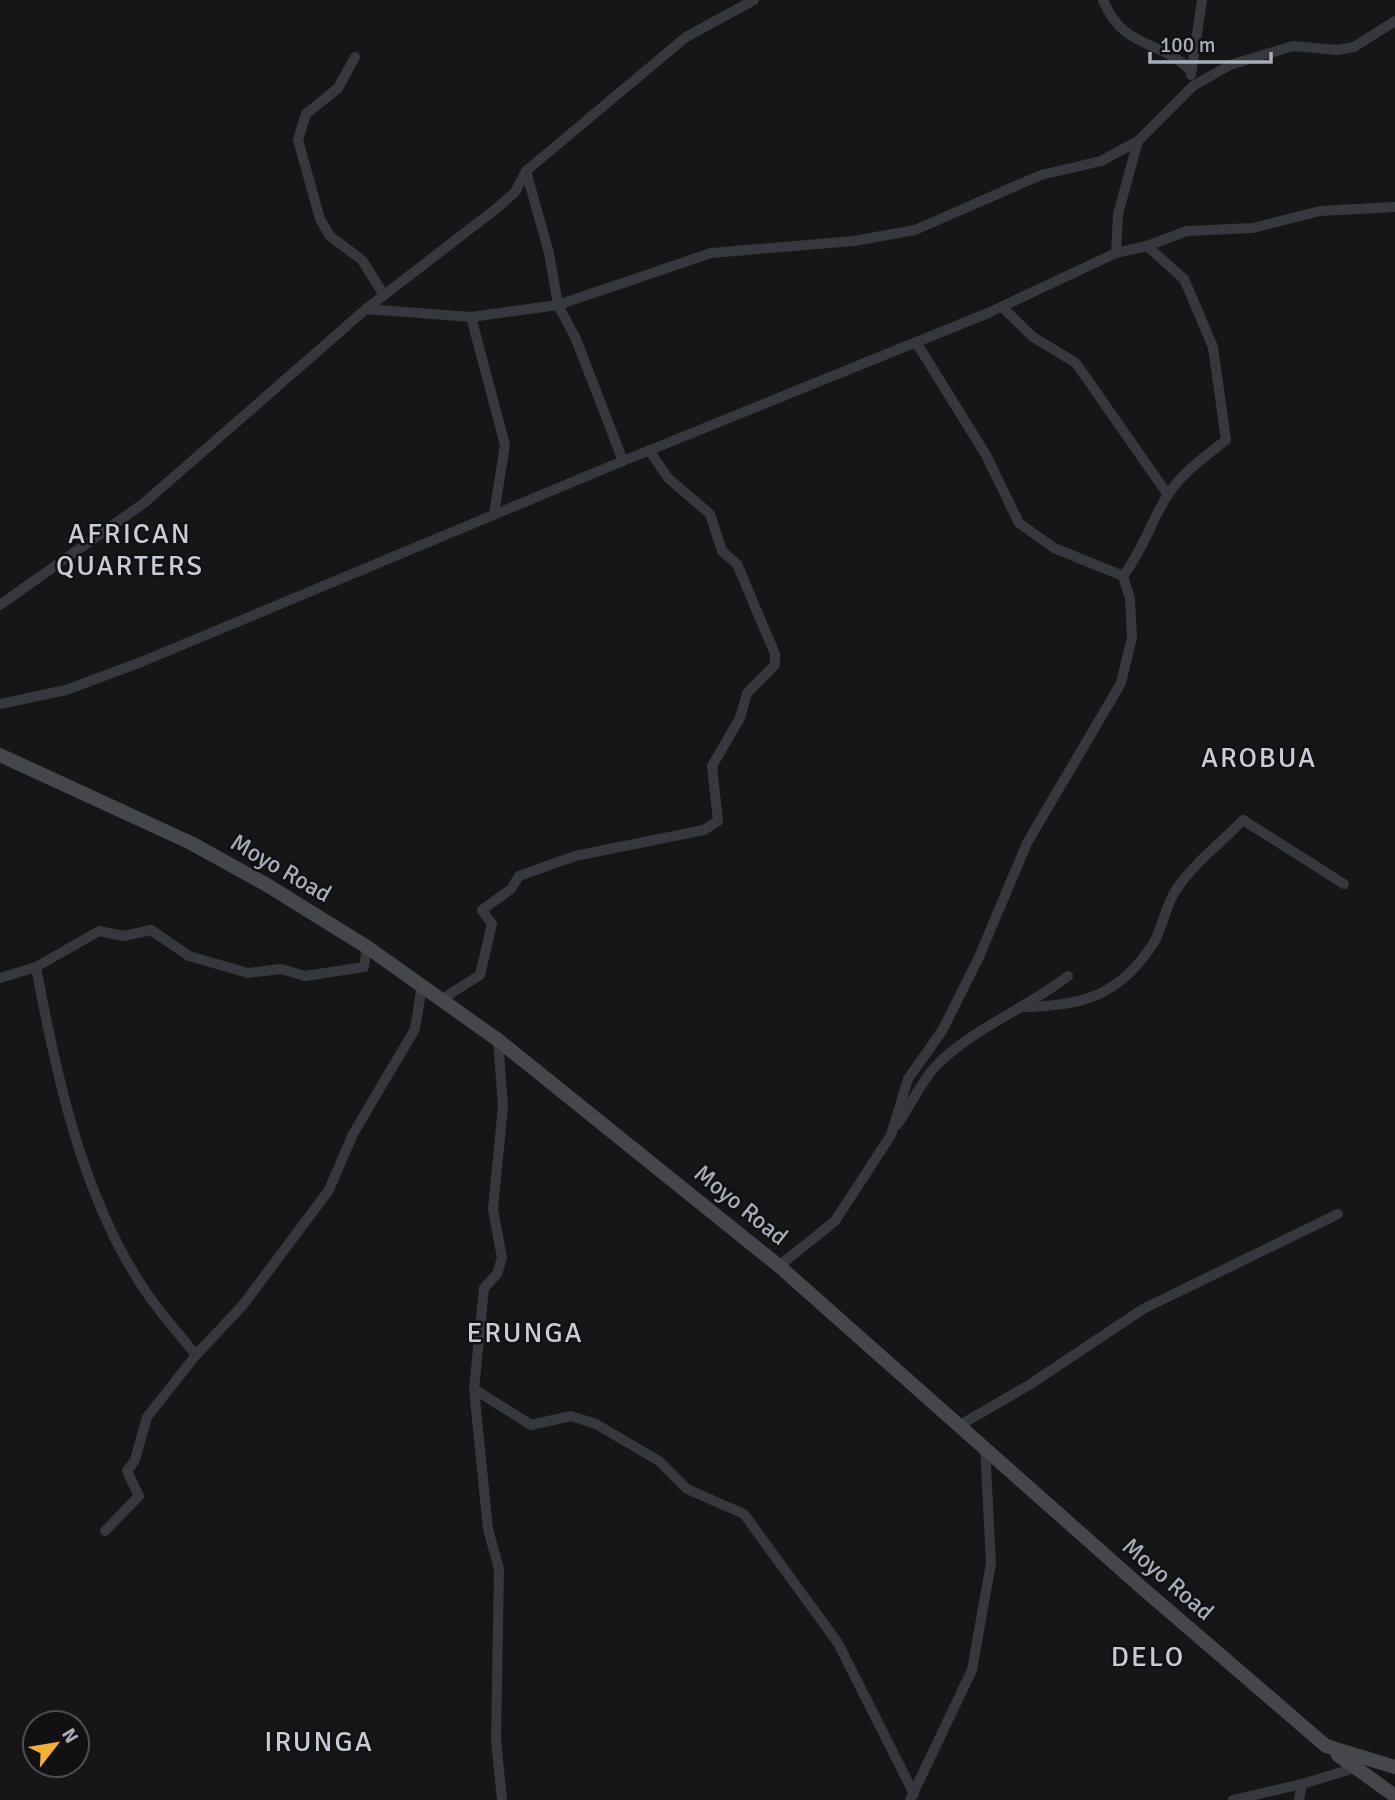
<svg xmlns="http://www.w3.org/2000/svg" width="1395" height="1800" viewBox="0 0 1395 1800" font-family="Signika,sans-serif">
<style>
.lines{fill:none;stroke-linecap:round;stroke-linejoin:round}
.street{stroke:#37383d;stroke-width:10}
.secondary{stroke:#45474d;stroke-width:14}
.labels{text-anchor:middle;stroke-width:5;stroke-linejoin:round;paint-order:stroke}
.street-label{font-size:24px;fill:#a8adb8;stroke:#111113}
.quarter-label{font-size:28px;letter-spacing:2px;fill:#c9ccd4;stroke:#111113}
</style>
<rect width="100%" height="100%" fill="#161618"/>
<g class="lines">
<g class="street">
<path d="M1103,0C1124,51 1161,39 1191,71"/>
<polyline points="355,57 338,88 306,114 298,140 320,219 330,236 362,260 384,295"/>
<polyline points="1191,75 1202,0"/>
<polyline points="526,171 549,253 558,305 576,339 623,461"/>
<polyline points="1116,253 1118,214 1138,141 1193,86 1230,65 1293,46 1337,50 1354,47 1395,21"/>
<polyline points="1002,307 1033,337 1076,363 1168,495"/>
<polyline points="366,309 471,317 558,305 711,253 854,241 915,230 1041,175 1101,161 1138,141"/>
<polyline points="471,317 505,445 494,514"/>
<path d="M1123,576C1144,549 1151,520 1169,493C1184,471 1205,457 1226,440L1213,347L1184,279L1147,246"/>
<polyline points="0,605 144,503 366,309 497,208 515,192 526,171 686,37 754,0"/>
<polyline points="0,704 66,690 141,662 623,461 988,313 1116,253 1147,246 1187,231 1253,228 1320,211 1395,207"/>
<path d="M36,967C56,1075 83,1200 146,1292C161,1314 179,1334 196,1355"/>
<polyline points="0,978 36,967 99,931 124,936 151,930 189,956 248,973 281,969 305,976 364,967 367,947"/>
<polyline points="442,999 480,975 492,924 482,910 511,889 519,876 575,856 704,830 718,821 712,766 740,718 747,693 775,665 775,654 737,564 722,551 710,514 668,478 649,450"/>
<path d="M1024,1007C1082,1006 1119,996 1153,944C1163,928 1165,906 1176,890C1191,866 1223,841 1243,820L1344,884"/>
<polyline points="498,1040 503,1106 493,1209 502,1258 497,1274 484,1288 474,1389 488,1529 499,1569 496,1740 502,1800"/>
<path d="M897,1125C911,1105 924,1075 943,1059C981,1025 1028,1007 1068,976"/>
<polyline points="779,1266 835,1221 891,1135 908,1079 942,1031 979,957 1027,843 1121,683 1132,637 1130,599 1123,576 1054,548 1019,523 986,455 916,342"/>
<polyline points="474,1389 531,1425 571,1416 596,1424 659,1461 687,1489 744,1514 838,1643 914,1794"/>
<polyline points="960,1425 1029,1385 1143,1309 1338,1214"/>
<polyline points="105,1531 139,1496 127,1471 135,1460 147,1417 196,1355 243,1305 329,1190 353,1134 415,1029 422,985"/>
<polyline points="910,1800 972,1670 991,1563 985,1447"/>
<polyline points="1233,1800 1302,1784 1355,1768"/>
<polyline points="1299,1800 1302,1784"/>
</g>
<g class="secondary">
<polyline points="0,755 191,843 267,885 367,947 498,1040 779,1266 1140,1586 1326,1746 1395,1767"/>
<polyline points="1338,1755 1395,1796"/>
</g>
</g>
<g class="labels">
<g class="street-label">
<text transform="translate(281 868) rotate(30)" y="8">Moyo Road</text>
<text transform="translate(741 1205) rotate(39)" y="8">Moyo Road</text>
<text transform="translate(1168 1579) rotate(41)" y="8">Moyo Road</text>
</g>
<g class="quarter-label">
<text x="130" y="543">AFRICAN<tspan x="130" dy="32">QUARTERS</tspan></text>
<text x="1259" y="767">AROBUA</text>
<text x="525" y="1342">ERUNGA</text>
<text x="1148" y="1666">DELO</text>
<text x="319" y="1751">IRUNGA</text>
</g>
</g>
<g transform="translate(56 1744) rotate(59)"><circle r="33" fill="#111113" stroke="#4d4f55" stroke-width="2"/>
<path d="M0-5L12 26L0 18L-12 26Z" fill="#f2b134"/>
<text y="-10" font-size="19" font-weight="bold" text-anchor="middle" fill="#a8adb8">N</text>
</g>
<path d="M1150 52v10h121v-10" fill="none" stroke="#a8adb8" stroke-width="3.5"/>
<text x="1160" y="52" font-size="21" fill="#a8adb8" stroke="#111113" stroke-width="5" paint-order="stroke">100 m</text>
</svg>
